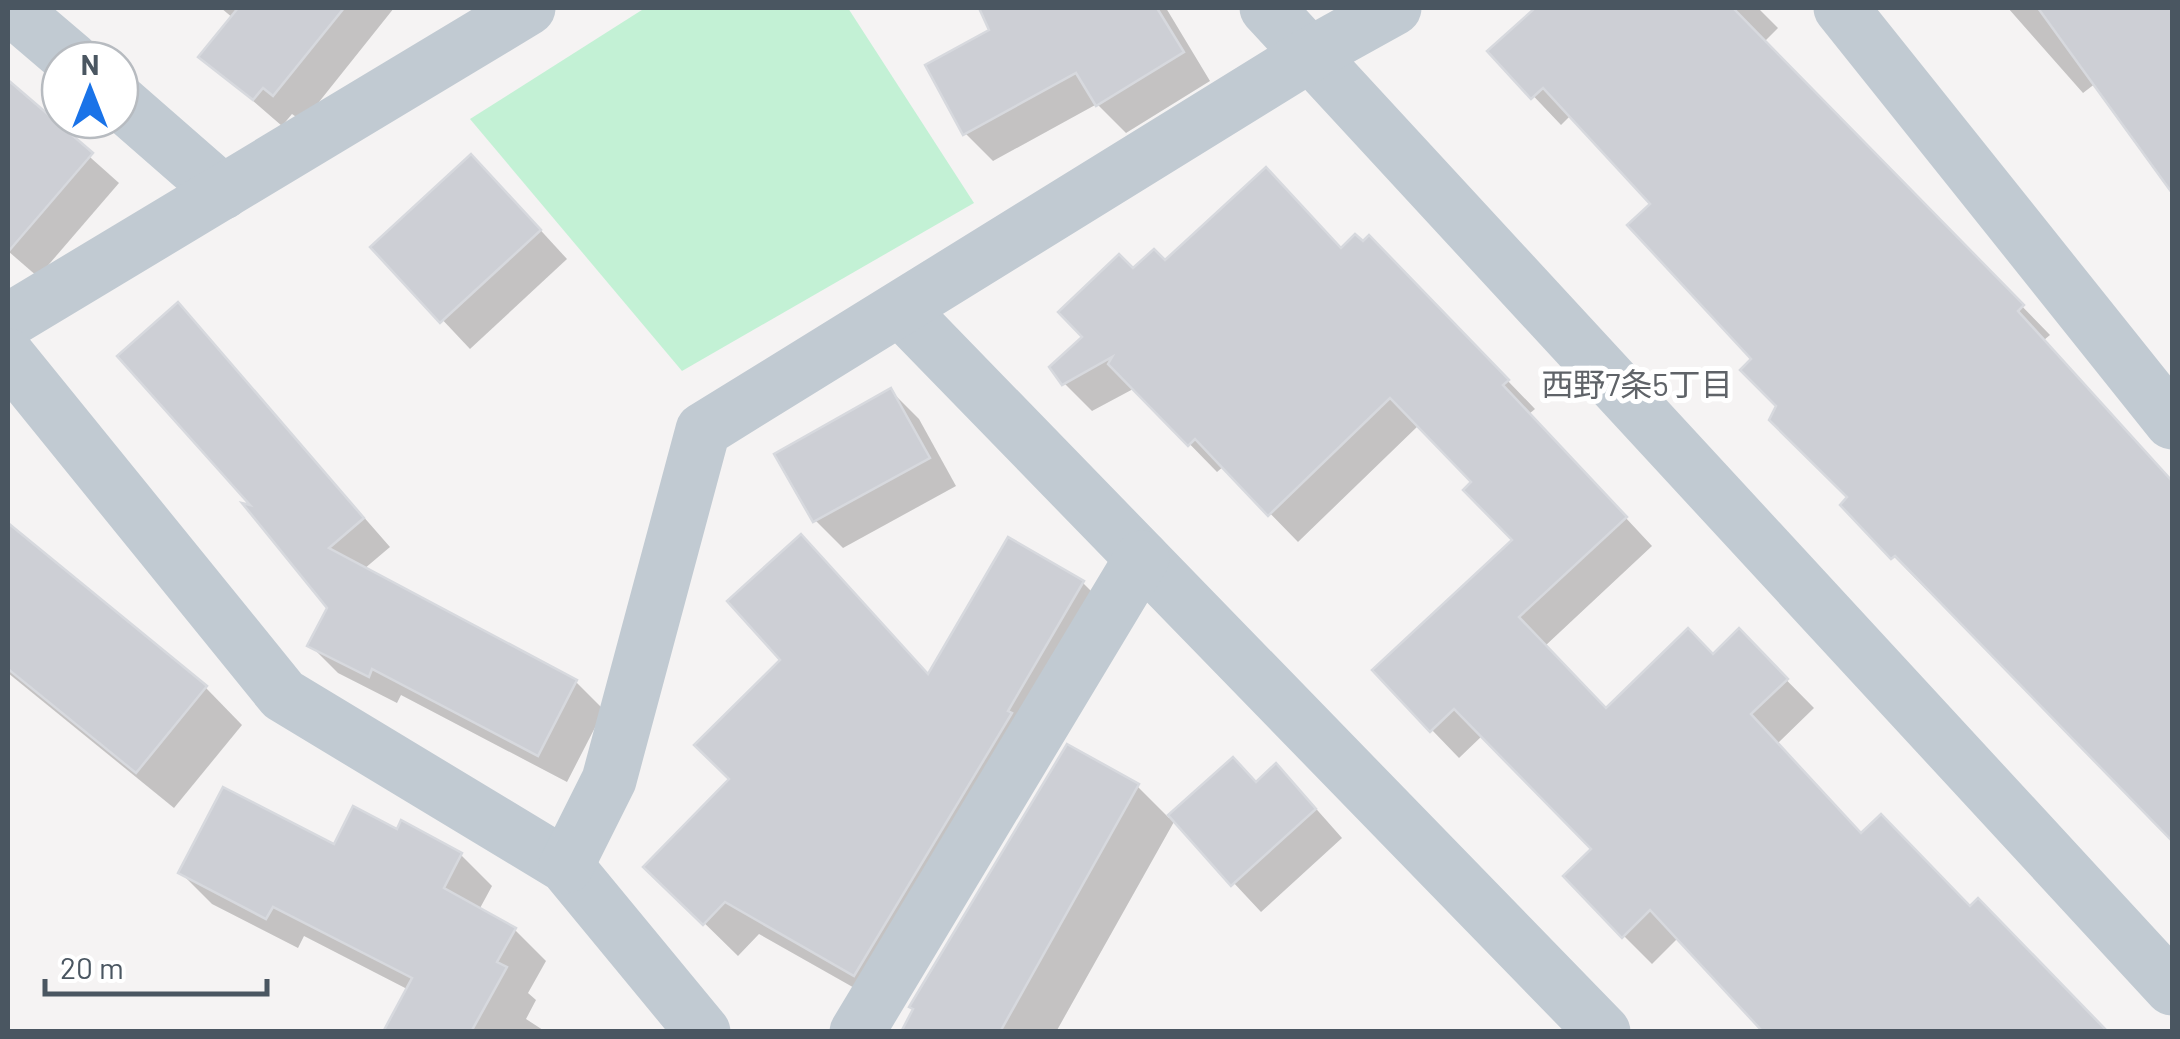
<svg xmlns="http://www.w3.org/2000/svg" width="2180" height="1039" viewBox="0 0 2180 1039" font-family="Barlow,'Noto Sans JP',sans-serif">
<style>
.green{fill:#c3f1d5}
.shadow{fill:#0003}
.building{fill:#cdcfd5;stroke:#d7d9de;stroke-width:2.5}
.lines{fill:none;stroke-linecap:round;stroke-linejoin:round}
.minor{stroke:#c1cad2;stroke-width:55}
.labels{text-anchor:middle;stroke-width:10;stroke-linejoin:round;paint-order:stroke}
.neighbourhood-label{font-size:32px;fill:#5f6368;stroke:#fff}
</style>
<rect width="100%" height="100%" fill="#f5f3f3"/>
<polygon class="green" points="645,8 848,8 974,203 682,371 470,119"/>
<g class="shadow">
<polygon points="221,8 394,8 303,122 292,114 282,126 202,57 233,18"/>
<polygon points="994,8 1166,8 1210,81 1126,133 1097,104 993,161 965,133 1008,22"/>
<polygon points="1539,8 1758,8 1778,28 1764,42 2050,335 2044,340 2172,481 2172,838 1843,505 1850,498 1779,405 1754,359 1654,204 1571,115 1561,125 1491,51"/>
<polygon points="2008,8 2141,8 2172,47 2172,188 2096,83 2083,93"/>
<polygon points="8,84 119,183 38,277 8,251"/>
<polygon points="499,185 567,259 470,349 374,247"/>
<polygon points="1342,251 1397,266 1535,409 1529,414 1652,546 1545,646 1607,710 1713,657 1739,632 1814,708 1777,744 1862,836 2006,929 1679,937 1652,964 1624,936 1595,849 1483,735 1459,758 1432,730 1515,541 1475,482 1419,425 1298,542 1224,466 1217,472 1135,388 1092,411 1064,383 1086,337 1133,272 1165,263"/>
<polygon points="178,305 390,547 364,569 576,682 604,710 567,782 401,695 397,703 338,673 310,645 330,607 258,511"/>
<polygon points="891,391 919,419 956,486 843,548 815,520"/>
<polygon points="8,527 206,688 242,725 174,808 8,673"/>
<polygon points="1009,540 1083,583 1116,616 888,1007 759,934 738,956 647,867 930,676"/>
<polygon points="1233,760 1257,784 1303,794 1342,838 1261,912 1175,820 1056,1032 903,1032 1137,786 1169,818"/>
<polygon points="398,832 461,855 492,886 479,910 515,930 546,961 528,993 536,1000 526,1019 546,1032 386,1032 409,990 304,936 298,948 212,904 181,873"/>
</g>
<g class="building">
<polygon points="238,8 344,8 273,96 263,88 253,100 198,57"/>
<polygon points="979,8 1157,8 1184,52 1096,106 1076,73 963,135 925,65 989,30"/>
<polygon points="1535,8 1733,8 2024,305 2018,311 2172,481 2172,841 1895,556 1891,559 1840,505 1847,497 1769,420 1776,406 1740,370 1751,359 1627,225 1650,204 1543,88 1531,99 1487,51"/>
<polygon points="2038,8 2172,8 2172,193"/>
<polygon points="8,80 93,153 8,252"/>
<polygon points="471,154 541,230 440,323 370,247"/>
<polygon points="1266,167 1341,248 1355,234 1363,241 1369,235 1509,380 1503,385 1627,517 1519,617 1606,708 1688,628 1713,654 1739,628 1788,679 1751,714 1861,833 1881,814 1970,906 1978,898 2108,1032 1763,1032 1650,910 1622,938 1563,876 1591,849 1454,709 1430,732 1372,670 1512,540 1463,490 1471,482 1390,398 1268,516 1195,439 1188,446 1108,364 1112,357 1062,385 1049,367 1082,337 1058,312 1119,254 1133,268 1154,249 1165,260"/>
<polygon points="178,302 364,518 329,548 577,680 538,756 372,669 369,677 307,646 327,608 242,503 250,505 117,356"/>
<polygon points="891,388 930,458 813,522 774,454"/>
<polygon points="8,523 207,686 136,773 8,669"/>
<polygon points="801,534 928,674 1008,537 1084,581 1008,711 1012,713 854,976 725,902 703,925 643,867 729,779 694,745 780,660 727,601"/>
<polygon points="1067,744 1139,784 1000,1032 901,1032 913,1009 909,1007"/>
<polygon points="1233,757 1256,782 1276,763 1316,809 1231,886 1168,815"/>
<polygon points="223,787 334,844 353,806 397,829 401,820 462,853 444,888 516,928 497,962 507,967 471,1032 383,1032 412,978 273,907 266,919 178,873"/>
</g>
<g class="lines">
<g class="minor">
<polyline points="11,8 72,60"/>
<polyline points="1267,8 2172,988"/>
<polyline points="1841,8 2172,422"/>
<polyline points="120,102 223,192"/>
<polyline points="900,309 1603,1032"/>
<polyline points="8,321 528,8"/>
<polyline points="8,356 283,695 566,866 703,1032"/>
<polyline points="566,866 609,780 703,430 1311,54 1394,8"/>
<polyline points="857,1032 1142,558"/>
</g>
</g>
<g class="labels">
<g class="neighbourhood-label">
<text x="1637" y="396">西野7条5丁目</text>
</g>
</g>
<rect width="2180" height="1039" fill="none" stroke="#4a5661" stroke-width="20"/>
<g transform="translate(90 90)"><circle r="48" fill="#ffffff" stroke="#b7bbc0" stroke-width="2.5"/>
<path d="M0-8L18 38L0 25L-18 38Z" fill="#1a73e8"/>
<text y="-15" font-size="28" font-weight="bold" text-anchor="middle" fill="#4a5661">N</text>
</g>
<path d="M45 979v15h222v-15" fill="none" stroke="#4a5661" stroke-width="5"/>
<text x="60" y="979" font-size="30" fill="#4a5661" stroke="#ffffff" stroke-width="8" paint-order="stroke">20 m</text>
</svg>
